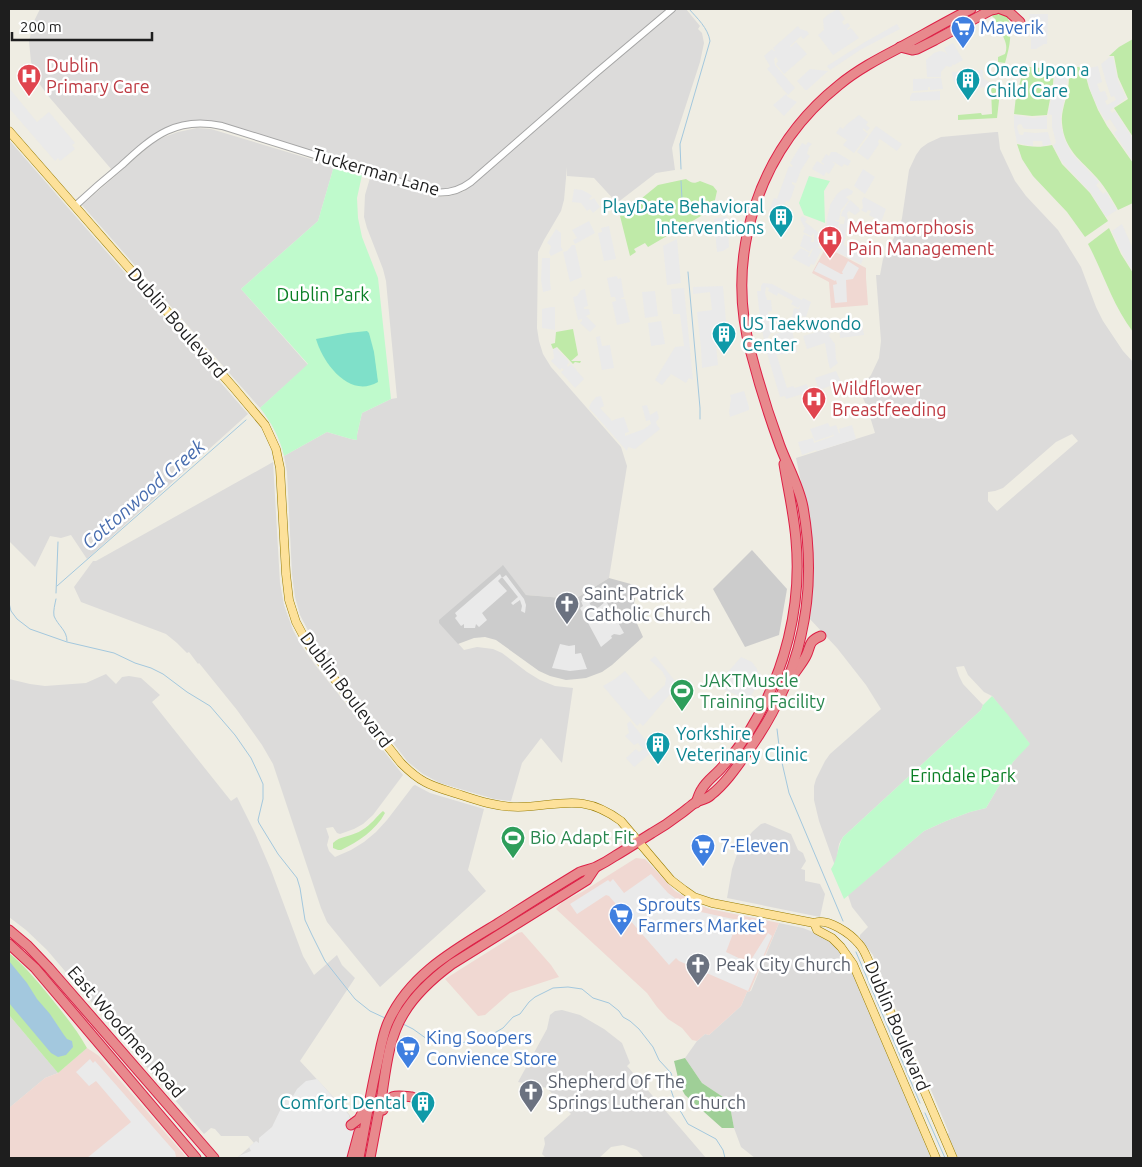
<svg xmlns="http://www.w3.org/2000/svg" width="1142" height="1167" viewBox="0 0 1142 1167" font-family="Ubuntu,sans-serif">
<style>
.residential{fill:#dcdbda;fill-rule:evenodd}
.commercial{fill:#f0d8d2}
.religious{fill:#ccc}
.grass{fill:#bfeaa8}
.forest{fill:#9fcf97}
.park{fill:#bffacc}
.pitch{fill:#7fe0c9}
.parking{fill:#eaeaea}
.water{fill:#a3c8de}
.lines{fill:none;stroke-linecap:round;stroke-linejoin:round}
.stream{stroke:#a3c8de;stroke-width:1}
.minor-casing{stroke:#a5a5a5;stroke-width:8}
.major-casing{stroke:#977b00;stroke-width:9}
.highway-casing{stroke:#dd2046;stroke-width:11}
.minor{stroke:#fff;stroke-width:6}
.major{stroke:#fde19a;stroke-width:8}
.highway{stroke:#e8898d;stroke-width:9}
.labels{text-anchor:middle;stroke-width:5;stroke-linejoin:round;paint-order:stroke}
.shop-label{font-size:18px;fill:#366cbe;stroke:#fff;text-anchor:start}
.health-label{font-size:18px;fill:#be3a42;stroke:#fff;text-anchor:start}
.culture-label{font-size:18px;fill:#0d838f;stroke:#fff;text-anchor:start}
.street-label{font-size:18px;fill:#1e1e1e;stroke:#fff}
.park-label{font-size:18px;fill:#097e24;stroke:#fff}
.worship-label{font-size:18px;fill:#5b616d;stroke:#fff;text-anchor:start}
.leisure-label{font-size:18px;fill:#27864d;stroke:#fff;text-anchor:start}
.water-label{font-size:19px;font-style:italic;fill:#486daf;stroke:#fff}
</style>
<rect width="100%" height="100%" fill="#efede3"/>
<g class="residential">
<polygon points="40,9 686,9 700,26 698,29 702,33 704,43 700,62 672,148 675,170 656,173 617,203 594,178 567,176 567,167 564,200 561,211 544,240 538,252 537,328 539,341 543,354 551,367 621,447 627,466 609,578 575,599 526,595 502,566 440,623 464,650 477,647 493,649 502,653 527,672 540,680 555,686 573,688 562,763 541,738 522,763 511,801 494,799 440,783 423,774 408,762 314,642 300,615 295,597 292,574 287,472 284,456 327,432 351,439 357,440 357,435 362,413 391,399 397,398 386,281 383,269 367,228 364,217 365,195 370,178 372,177 430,195 440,197 450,196 465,191 462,184 448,189 436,189 336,159 192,121 181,123 166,128 148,138 112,170 50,98 38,82 31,62 29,41 34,21"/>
<polygon points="197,128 211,129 334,166 318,221 241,289 308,365 260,408 82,205 153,143 164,137 178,132"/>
<path d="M996,132H998L1000,149L1015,181L1026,196L1058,230L1081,267L1096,307L1103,321L1123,351L1133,362V1158H958L947,1134L949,1133L934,1097L873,955L860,938V935L868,927L852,907L848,895L924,831L946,821L970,812L986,808L1013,762L1029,743L992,696L984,692L968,675L964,666L956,667L959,676L963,684L983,705L981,710L843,837L839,844L836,863H834L819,821L814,800V786L816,779L825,761L830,754L881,709L866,685L837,648L809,618L812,585V543L805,501L796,458L875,433L867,407L859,389L871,375L879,358L881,341L876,275H880L883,259L900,226L902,218L909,170L916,155L921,148L928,143L941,137ZM1072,434L1078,441L997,511L988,501V492L995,491L1003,488L1056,442Z"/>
<polygon points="9,140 248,414 87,559 71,535 61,538 50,536 35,567 9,541"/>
<polygon points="273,462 280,583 284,605 293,630 301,645 316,666 403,775 373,815 363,824 354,829 340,834 337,833 333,827 326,828 329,837 327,845 329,851 335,857 351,850 364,842 376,832 387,820 413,786 415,785 430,793 484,809 468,870 486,891 380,987 327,922 321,908 273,764 262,745 237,710 199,663 198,664 189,652 187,653 177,643 166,634 81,602 74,587 93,561 96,561"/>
<polygon points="106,674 116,684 122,677 129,676 141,678 160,695 152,702 231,801 237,797 255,833 271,870 303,956 314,975 337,955 342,965 355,978 300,1061 349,1114 356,1129 348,1158 237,1158 254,1143 248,1136 221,1136 215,1129 211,1128 204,1134 47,950 26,930 9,917 9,679 30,684 45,686 86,683"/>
<polygon points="765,823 791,834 798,850 803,853 806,861 801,869 805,870 805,881 820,884 825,894 820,917 727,898 732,869 738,851 752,832 761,824"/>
<polygon points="779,923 803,928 823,936 834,945 848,963 931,1158 755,1158 741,1147 734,1128 729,1101 702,1083 685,1058 697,1041 705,1034 709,1035 741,1006 747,992 751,991"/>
<polygon points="562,1010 580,1015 604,1029 622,1043 630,1063 627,1066 706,1158 644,1158 637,1150 623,1145 611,1147 599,1158 546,1158 542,1154 545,1144 544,1138 571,1114 547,1088 518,1082 547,1029 550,1015 555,1011"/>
<polygon points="9,1015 58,1073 45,1078 9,1108"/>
</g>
<g class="commercial">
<polygon points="826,247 866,268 866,278 868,305 831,308 829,282 812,273"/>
<polygon points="636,858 645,859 675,891 699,905 710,909 779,923 750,991 747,992 741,1006 709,1035 705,1034 697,1041 692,1040 682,1028 668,1019 657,1007 647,993 556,909 563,901 582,892"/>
<polygon points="522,932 551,965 559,977 510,993 485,1015 478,1016 445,979 518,933"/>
<polygon points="87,1048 99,1056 187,1158 9,1158 9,1108 45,1078 58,1073"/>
</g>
<g class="religious">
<polygon points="752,550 787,589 779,635 745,647 713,589"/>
<polygon points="503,565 526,595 575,599 609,578 638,586 634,603 635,619 643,637 612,665 602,672 586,678 577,679 566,680 550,676 539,671 496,640 485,637 474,638 458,644 439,623 439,620"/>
</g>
<g class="grass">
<path d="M999,11L1007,15C1013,33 1010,45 1005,63L998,62V57L1005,54C1010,43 1000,32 995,22V19L991,15L998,14Z"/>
<polygon points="1133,39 1133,137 1114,108 1128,99 1118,77 1114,56 1109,56 1119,47"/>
<path d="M1083,66L1089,88L1098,110L1107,126L1133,163V203L1118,210C1112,199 1105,187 1097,178C1081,160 1064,150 1062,123C1061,111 1066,101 1068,89C1069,83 1069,76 1069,70V69Z"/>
<polygon points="1030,67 1054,69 1053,84 1047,115 1032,116 1014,114 1016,96 1023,72 1025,68"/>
<polygon points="998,87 1000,92 997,118 958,120 958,115 981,113 982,115 992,114 991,88"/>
<path d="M1017,144C1030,147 1039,148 1052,145L1062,164L1090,193L1108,221L1085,237L1067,212L1033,176L1022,159Z"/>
<path d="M686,179C691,183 694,184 700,181L713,186L717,191L713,209L648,247L645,243L634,249L636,252L630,256L620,216L658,185Z"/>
<path d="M1109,228L1121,254L1133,273V332C1112,304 1104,274 1088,244Z"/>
<polygon points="573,329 578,355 571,361 581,361 580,363 575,362 573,364 557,347 553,349 551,344 555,343 556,332"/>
<path d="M383,811L385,813C376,830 358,842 341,850H338L333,848V843C339,836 354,836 362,830C371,825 376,817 383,811Z"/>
<path d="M9,953C25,966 38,982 51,998C64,1014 77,1030 87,1048L58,1073L9,1015Z"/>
</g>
<polygon class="forest" points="685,1058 702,1083 729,1101 734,1128 722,1128 685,1095 680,1086 674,1061"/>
<g class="park">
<path d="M334,166L362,175L357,198L358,218L362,237L378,278L391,399L362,413L357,435V440L351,439L327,432L284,456C280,438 271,422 260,408L308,364L241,289L318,221Z"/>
<polygon points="809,176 830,181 824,191 825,223 804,215 799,203"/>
<path d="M992,696L1008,715L1030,744L1013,762L986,808L970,812L946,821L924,831L844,899L831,869C838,859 837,848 843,837L981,710L983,705Z"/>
</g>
<path class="pitch" d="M367,331L369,333L374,352L378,382C349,399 323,363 316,339L348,333Z"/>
<g class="parking">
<polygon points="838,9 845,19 842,22 844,25 848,23 850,26 847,29 848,30 851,28 859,38 833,55 818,35 824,30 823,19 829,14"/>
<polygon points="1029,14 1048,14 1047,44 1044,44 1036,49 1031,49 1031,30"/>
<polygon points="897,24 900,29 898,30 860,50 830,70 827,66 865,42"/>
<polygon points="798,26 800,29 807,31 809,34 803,39 801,36 790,46 791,47 796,42 807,54 784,74 776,64 778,61 776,57 774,59 775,65 795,88 788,95 776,81 777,80 767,69 770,66 764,56 772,49 774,51 775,51 773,48"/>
<polygon points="953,43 963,60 954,65 953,64 951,67 946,66 941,72 941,77 927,77 926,60 934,53 940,51 945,52 948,56 944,48"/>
<polygon points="1110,57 1113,57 1118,81 1126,98 1110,110 1112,113 1115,111 1133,139 1133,161 1114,133 1117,130 1110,119 1106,121 1098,108 1091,92 1086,73 1085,69 1098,66 1102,82 1097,84 1100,92 1105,91 1108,99 1105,101 1107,105 1116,100 1114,96 1111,97 1106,82 1101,64"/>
<polygon points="810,69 828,71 827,72 807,90 805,90 797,81"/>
<polygon points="983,70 983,78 991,83 991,87 972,88 972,84 970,84 970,88 956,89 956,85 953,80 952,72"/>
<polygon points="1055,72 1068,72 1066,90 1061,116 1061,124 1064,138 1072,154 1099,182 1096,185 1103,194 1106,192 1117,210 1106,217 1091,193 1062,162 1053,145 1055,144 1056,142 1052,127 1052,115 1048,114 1054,85"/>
<polygon points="941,78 943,89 930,90 930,87 928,87 928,90 913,91 913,79"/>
<polygon points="9,88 37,122 49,112 75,143 72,145 75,149 60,161 58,158 55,161 9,108"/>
<polygon points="940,91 940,100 910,101 910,97 912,93"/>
<polygon points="786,94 788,97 797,102 784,116 773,105"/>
<polygon points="859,115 868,122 866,125 870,128 867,131 863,128 863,130 868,134 854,153 843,145 847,140 836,133 840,127 843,129 846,125"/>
<polygon points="1014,115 1033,118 1047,116 1047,129 1026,129 1023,128 1022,125 1020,124 1018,125 1017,127 1019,134 1021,135 1023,135 1024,132 1035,133 1048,132 1051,144 1043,146 1042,141 1033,141 1033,146 1017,143 1014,127"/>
<polygon points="876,126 902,144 897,151 880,139 878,141 879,144 868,160 857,152"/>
<polygon points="808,142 812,144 809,147 807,154 810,156 801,170 796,183 792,182 792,184 795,186 791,198 790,199 789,202 786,201 781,213 769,210 774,198 777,199 789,166 792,167 793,166 790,163 802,143 806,145"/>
<polygon points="831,152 836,152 851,161 848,166 844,164 842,167 832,161 835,164 829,174 826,172 824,176 812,169 817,161 824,165 824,164 821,162 826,154 829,156"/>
<polygon points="863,169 875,177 865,194 854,186"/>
<polygon points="847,188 853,191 852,194 846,197 849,200 841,210 839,220 835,220 835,221 839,222 837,237 833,237 825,241 827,219 830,205 837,194 842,190"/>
<polygon points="574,189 582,190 588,193 592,196 589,199 591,200 594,198 600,207 593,213 590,209 587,211 581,203 572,202"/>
<polygon points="864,197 886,209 881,222 869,215 871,211 868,210 866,213 861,210 863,208 862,200"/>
<polygon points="850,200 859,208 860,211 855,215 849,211 847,213 848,219 844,245 849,248 851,244 866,252 861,264 829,248 834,240 838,241 840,224 844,224 845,217 841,216 842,212"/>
<polygon points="727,216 729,247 723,251 717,252 714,219"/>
<polygon points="802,216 807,219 805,222 819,233 823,233 823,246 819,246 818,248 822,249 814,265 811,264 809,267 792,258 801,248 810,253 808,256 809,257 813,249 812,248 810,252 800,246 804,234 812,238 811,242 814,242 814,233 811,236 803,232 805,228 800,219"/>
<polygon points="589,221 595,233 575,244 573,240 577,238 572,230"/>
<polygon points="1122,224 1133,249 1133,271 1122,253 1112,231"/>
<polygon points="609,226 616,259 604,261 598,233 602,232 601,228"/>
<polygon points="556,229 561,233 561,247 563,250 551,256 549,253 551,246 547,243"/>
<polygon points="677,239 681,283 667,285 663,246"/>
<polygon points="572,245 575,245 582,277 570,282 563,252 567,251"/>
<polygon points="542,258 550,258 550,281 551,290 543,292 541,280"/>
<polygon points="848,261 859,268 853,279 846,280 847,302 835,303 833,285 837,284 836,280 835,281 814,271 819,262 841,274 843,274 842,272"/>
<polygon points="617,276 618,279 621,278 624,297 621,298 621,299 625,299 630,322 617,325 612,302 616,301 615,297 611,297 607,278"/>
<polygon points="763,283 772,284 802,300 803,298 811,302 806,317 801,316 796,318 792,317 794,308 799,309 800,305 798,308 791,304 793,301 778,293 777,296 768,291 769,288 766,287 765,293 767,300 771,300 772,311 768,312 768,316 773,315 775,332 771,333 767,339 764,340 760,318 757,291 761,291 761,286"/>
<polygon points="723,286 728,345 716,346 718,365 702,368 701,348 697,312 712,310 710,292 693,294 693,287"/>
<polygon points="684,288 693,380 689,378 686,383 671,374 662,385 655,380 675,347 684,346 680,314 673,314 671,289"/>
<polygon points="585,289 588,306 584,307 584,309 589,309 590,314 586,316 596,326 590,332 580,323 582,321 582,319 578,320 573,297 577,296 581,290"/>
<polygon points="655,291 658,316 645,318 642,292"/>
<polygon points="551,307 555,307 555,330 542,328 542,309"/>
<polygon points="661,321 665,344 651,346 648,323"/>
<polygon points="862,323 864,335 840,338 839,325"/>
<polygon points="826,329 831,332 829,336 835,344 836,359 838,363 830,369 828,361 825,343 807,349 803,336 823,330 825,334"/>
<polygon points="792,330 797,352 778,355 774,334"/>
<polygon points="600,336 602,346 610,345 614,368 602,370 596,337"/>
<polygon points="768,342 776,353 787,388 793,386 795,388 807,384 809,392 786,399 785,396 780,397 764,343"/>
<polygon points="556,348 569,362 567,365 568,367 571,364 584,379 575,388 561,372 564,370 562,368 560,370 551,361 554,358 553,350"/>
<polygon points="836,371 841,382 819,390 815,378"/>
<polygon points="744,391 749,407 749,410 730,417 729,412 731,398 730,395"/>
<polygon points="601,396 604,406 600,408 612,421 616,419 624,417 629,432 625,433 625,436 644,429 651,424 650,420 646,421 642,406 647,405 650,415 657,411 659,418 656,422 657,425 660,429 635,449 628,447 627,451 589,408 591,403 596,397"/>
<polygon points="828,423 830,427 836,425 839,433 840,433 839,429 852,425 856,439 817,451 816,450 802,455 798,442 813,438 814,443 834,436 832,432 833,435 815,441 810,429"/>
<polygon points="500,574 502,578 506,575 524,599 526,605 525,613 521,611 522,606 520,600 513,605 511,603 518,597 502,577 498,581 507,591 482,613 487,620 479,627 476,624 475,628 464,628 464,624 461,626 455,618 457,616 455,613"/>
<polygon points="598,592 599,596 589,602 593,610 599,607 606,601 624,633 620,635 614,634 611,636 612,638 601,647 580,608 583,606 581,601"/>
<polygon points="560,644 569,646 575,645 575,654 581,653 587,669 570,671 552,668"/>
<polygon points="655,656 675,681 674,685 676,687 643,726 640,723 637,726 603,686 615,679 625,671 649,700 665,685 666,678 662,671 650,660"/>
<polygon points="741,657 752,662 757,669 758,673 761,674 758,681 763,683 761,687 756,686 751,697 748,696 746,699 720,688 728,672"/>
<polygon points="630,721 652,748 651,749 653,751 634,767 626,758 636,749 639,752 643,749 638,743 634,745 625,736 629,733 627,724"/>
<polygon points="651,874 668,893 682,903 701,912 756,924 756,927 735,928 726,952 749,963 768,933 772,936 748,991 679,961 676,958 669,965 609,896 606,895 577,914 570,904 608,880 610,882 613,879 624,893"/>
<polygon points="90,1059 93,1063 95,1061 175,1152 176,1157 87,1158 131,1122 96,1081 89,1086 76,1072"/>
<polygon points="317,1079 349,1115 352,1128 355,1129 347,1158 237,1158 241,1155 251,1151 249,1147 256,1141 259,1143 259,1138 272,1127 288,1094 293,1096 297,1089 306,1081"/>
</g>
<polygon class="water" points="9,961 27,983 37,999 50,1014 64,1035 67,1039 72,1041 73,1047 66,1055 58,1057 51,1053 9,1003"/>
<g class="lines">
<g class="stream">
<path d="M681,169L680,144L710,41C708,28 697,18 689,9"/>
<polyline points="681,181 682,199"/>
<polyline points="688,272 700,408 700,419"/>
<polyline points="57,586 246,420"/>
<polyline points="56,593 58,542"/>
<path d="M56,599C55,604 53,611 54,616C58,626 67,630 67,641"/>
<polyline points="9,603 11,611 17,619 30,629 67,642 114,653 135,663 151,668 163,674 187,692 210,706 235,735 251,758 259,775 263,784 263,799 258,820 259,823 278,854 297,878 300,888 305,920 312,935 325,961 355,999 370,1011 385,1018"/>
<polyline points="777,729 780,754 789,793 843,921"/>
<polyline points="856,952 920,1103"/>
<polyline points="403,1024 413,1029 427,1039 436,1042 454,1044 466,1042 479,1042 503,1028 513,1017 520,1014 529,1002 535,997 553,988 568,987 582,989 593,998 609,1003 619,1011 623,1017 630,1021 639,1029 653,1047 659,1060 671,1073 673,1080 671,1090 677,1108 681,1112 688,1124 716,1139 723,1150 725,1158"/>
<polyline points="925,1113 945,1158"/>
</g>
<defs>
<path id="minor" d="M75,206C90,192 106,178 122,165C153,136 177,116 222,126L433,192C447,194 459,191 471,182L596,73L672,9"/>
<g id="major">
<path d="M9,131L234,388L265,425L276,449L280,468L286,574L289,600L296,622L304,637L313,652L401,763C408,770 415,777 425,782C436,788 449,791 461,795C479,801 498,807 518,807C560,806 582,792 621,821L671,880L684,890L694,897L712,903L814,923C827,917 851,934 859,944C864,949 866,956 869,962L953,1158"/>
<polyline points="814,923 817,930 832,938 841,947 853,964 936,1158"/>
</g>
<g id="highway">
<polyline points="1001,9 1009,12 1020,22"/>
<polyline points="900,47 912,50 917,49 935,40 991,10 996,9"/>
<path d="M794,674C798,668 803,662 806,656C811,646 808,641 821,636"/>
<path d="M696,803C698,798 699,793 702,789C707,780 717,774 723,766C733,755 742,743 750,730C785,673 802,606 796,540C794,514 788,489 784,464"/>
<polyline points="9,930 28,946 49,968 214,1158"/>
<polyline points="9,944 35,968 196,1158"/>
<path d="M383,1110C389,1093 396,1095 412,1097"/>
<polyline points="351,1125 359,1119 366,1106"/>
<polyline points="352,1158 359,1132"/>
<path d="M359,1158C365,1127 370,1096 377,1065C380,1052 382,1038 387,1025C407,976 454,950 497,924C525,906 552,889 580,872C585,870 591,869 596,867C602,864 609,860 615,856C627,849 639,841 652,833C661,828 670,822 679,815C685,811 690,806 696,802C701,800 707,799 711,795C725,784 736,768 746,754C800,681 819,597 803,507C799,486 788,467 780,446C769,416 759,384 751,353C724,254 759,149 839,85C857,70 878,59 899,48C923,35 947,21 971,9"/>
<path d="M370,1158C374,1137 378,1116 382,1094C386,1067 389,1037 404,1013C416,993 433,978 452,964L587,880L595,868"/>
</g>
</defs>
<use href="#minor" class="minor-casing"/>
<use href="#major" class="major-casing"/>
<use href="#highway" class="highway-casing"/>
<use href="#minor" class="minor"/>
<use href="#major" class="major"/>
<use href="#highway" class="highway"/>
</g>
<defs>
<symbol id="supermarket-pin" viewBox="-11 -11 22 30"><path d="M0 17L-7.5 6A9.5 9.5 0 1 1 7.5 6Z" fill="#3f7fe0" stroke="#fff"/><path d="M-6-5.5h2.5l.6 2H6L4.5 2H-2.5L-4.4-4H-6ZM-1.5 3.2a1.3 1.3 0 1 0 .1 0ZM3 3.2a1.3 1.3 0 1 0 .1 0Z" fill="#fff"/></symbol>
<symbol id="hospital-pin" viewBox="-11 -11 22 30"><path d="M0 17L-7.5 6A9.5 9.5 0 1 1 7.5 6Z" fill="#e0444e" stroke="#fff"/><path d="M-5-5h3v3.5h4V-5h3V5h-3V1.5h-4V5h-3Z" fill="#fff"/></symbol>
<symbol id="building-pin" viewBox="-11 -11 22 30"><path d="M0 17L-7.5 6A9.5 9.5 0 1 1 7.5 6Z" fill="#0f9aa8" stroke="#fff"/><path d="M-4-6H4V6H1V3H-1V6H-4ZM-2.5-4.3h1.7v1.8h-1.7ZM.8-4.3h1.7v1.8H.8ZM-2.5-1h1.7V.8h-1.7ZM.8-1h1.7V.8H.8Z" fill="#fff"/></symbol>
<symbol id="church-pin" viewBox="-11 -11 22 30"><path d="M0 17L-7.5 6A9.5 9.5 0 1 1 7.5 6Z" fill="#6b7280" stroke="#fff"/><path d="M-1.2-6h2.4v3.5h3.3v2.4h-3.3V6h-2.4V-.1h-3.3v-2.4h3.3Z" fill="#fff"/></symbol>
<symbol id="stadium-pin" viewBox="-11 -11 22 30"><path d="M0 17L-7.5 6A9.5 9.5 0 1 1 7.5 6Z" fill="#2e9e5b" stroke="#fff"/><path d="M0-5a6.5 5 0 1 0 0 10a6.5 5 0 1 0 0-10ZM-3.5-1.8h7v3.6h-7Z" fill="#fff"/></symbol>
</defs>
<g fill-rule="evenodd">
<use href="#supermarket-pin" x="949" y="14" width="28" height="38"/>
<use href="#hospital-pin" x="15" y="62" width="28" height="38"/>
<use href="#building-pin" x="954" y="66" width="28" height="38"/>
<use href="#building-pin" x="767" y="203" width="28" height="38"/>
<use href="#hospital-pin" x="816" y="224" width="28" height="38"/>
<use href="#building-pin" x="710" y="320" width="28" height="38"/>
<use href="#hospital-pin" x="800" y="385" width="28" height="38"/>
<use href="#church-pin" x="553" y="590" width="28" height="38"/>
<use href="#stadium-pin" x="668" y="677" width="28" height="38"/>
<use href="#building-pin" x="644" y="730" width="28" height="38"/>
<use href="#stadium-pin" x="499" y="824" width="28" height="38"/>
<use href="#supermarket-pin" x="689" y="832" width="28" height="38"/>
<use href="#supermarket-pin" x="607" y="901" width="28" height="38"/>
<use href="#church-pin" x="684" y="951" width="28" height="38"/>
<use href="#supermarket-pin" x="394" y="1034" width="28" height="38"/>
<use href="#church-pin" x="517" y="1078" width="28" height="38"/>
<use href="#building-pin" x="409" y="1089" width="28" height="38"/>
</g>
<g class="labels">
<g class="shop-label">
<text x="980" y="34">Maverik</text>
<text x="720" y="852">7-Eleven</text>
<text x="638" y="911">Sprouts<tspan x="638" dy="21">Farmers Market</tspan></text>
<text x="426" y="1044">King Soopers<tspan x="426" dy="21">Convience Store</tspan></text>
</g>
<g class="health-label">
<text x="46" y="72">Dublin<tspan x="46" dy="21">Primary Care</tspan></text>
<text x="848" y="234">Metamorphosis<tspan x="848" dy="21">Pain Management</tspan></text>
<text x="832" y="395">Wildflower<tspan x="832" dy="21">Breastfeeding</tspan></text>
</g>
<g class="culture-label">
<text x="986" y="76">Once Upon a<tspan x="986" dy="21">Child Care</tspan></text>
<text x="764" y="213" text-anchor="end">PlayDate Behavioral<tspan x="764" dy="21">Interventions</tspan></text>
<text x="742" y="330">US Taekwondo<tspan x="742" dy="21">Center</tspan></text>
<text x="676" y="740">Yorkshire<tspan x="676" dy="21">Veterinary Clinic</tspan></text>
<text x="406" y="1109" text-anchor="end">Comfort Dental</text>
</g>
<g class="street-label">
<text transform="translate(376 172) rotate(16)" y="6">Tuckerman Lane</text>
<text transform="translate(177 323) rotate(49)" y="6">Dublin Boulevard</text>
<text transform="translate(346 690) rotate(53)" y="6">Dublin Boulevard</text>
<text transform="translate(897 1026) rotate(67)" y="6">Dublin Boulevard</text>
<text transform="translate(126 1032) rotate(49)" y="6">East Woodmen Road</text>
</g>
<g class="park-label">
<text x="323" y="301">Dublin Park</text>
<text x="963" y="782">Erindale Park</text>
</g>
<g class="worship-label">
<text x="584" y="600">Saint Patrick<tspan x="584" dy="21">Catholic Church</tspan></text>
<text x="716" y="971">Peak City Church</text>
<text x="548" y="1088">Shepherd Of The<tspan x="548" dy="21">Springs Lutheran Church</tspan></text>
</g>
<g class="leisure-label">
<text x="700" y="687">JAKTMuscle<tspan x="700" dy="21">Training Facility</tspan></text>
<text x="530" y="844">Bio Adapt Fit</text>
</g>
<g class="water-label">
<text transform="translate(143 494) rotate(-41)" y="7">Cottonwood Creek</text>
</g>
</g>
<rect width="1142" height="1167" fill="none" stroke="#1e1e1e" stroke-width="20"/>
<path d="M12 32v8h140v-8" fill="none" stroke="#1e1e1e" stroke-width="2.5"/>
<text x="20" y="32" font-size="15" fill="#1e1e1e" stroke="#ffffff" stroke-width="4" paint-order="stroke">200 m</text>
</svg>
